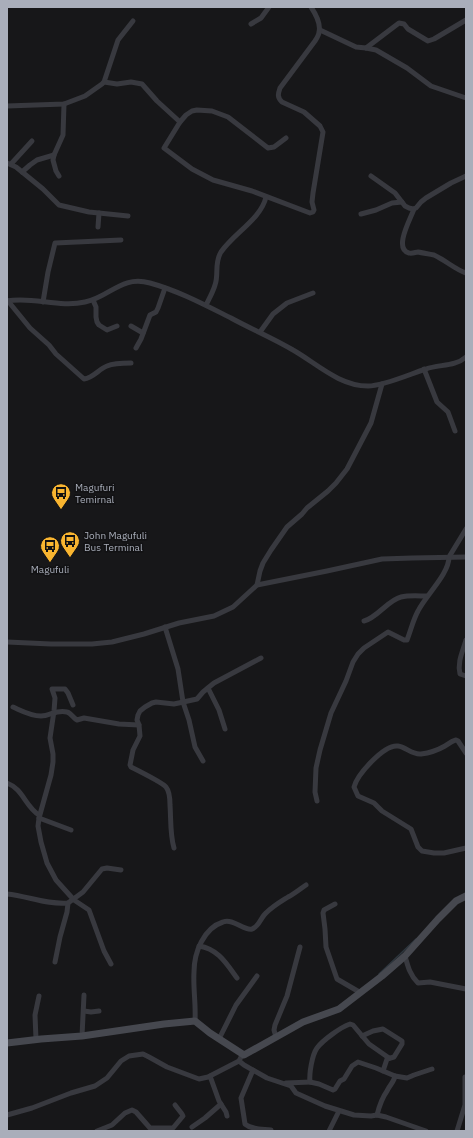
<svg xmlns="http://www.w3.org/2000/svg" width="473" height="1138" viewBox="0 0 473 1138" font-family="'IBM Plex Sans',sans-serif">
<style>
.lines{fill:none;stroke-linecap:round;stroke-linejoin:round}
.stream{stroke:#2d363e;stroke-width:1.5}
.street{stroke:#38393f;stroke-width:5}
.secondary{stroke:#46484f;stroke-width:7}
.labels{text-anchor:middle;stroke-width:3;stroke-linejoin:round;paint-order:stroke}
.poi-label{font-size:10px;fill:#a9aeba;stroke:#121214;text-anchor:start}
</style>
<rect width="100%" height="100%" fill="#171719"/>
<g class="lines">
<polyline class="stream" points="379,974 416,939"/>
<g class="street">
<polyline points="251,24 261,18 269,7"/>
<polyline points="320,30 356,47 366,48 376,50 407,68 431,86 466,98"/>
<polyline points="366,48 399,23 404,24 408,29 428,41 434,39 466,20"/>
<polyline points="104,82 118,40 133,21"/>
<polyline points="7,106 64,104 85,96 102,84 104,82 117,84 131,82 142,84 157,101 180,122"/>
<path d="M286,138L274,147L268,148L228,117L212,111L197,110L192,111L186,115L180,122L164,148L192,169L213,180L252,191L310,213L313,212L314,210L312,202L313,193L323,132L320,126L304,112L282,102C277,97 278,94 280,88L315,41C317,38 319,35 319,32C321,24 315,13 311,7"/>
<polyline points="7,163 16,167 43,189 59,205 89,212 128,216"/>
<polyline points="11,164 32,141"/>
<polyline points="22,172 30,165 37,160 54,155"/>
<polyline points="59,176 56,171 53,160 54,155 63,135 64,104"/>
<polyline points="371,176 395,193 405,206 409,208 413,209 416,208 421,202 426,198 451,183 466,176"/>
<path d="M414,209C411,218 393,249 409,253C412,254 416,252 418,252C423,253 429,254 434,255C445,260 456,270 466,273"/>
<polyline points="361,214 376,210 392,203 402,202"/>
<polyline points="98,227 99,213"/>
<polyline points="93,300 96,307 96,317 97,322 99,325 107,330 117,326"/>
<path d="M7,301C32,296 59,308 85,302C110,297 121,275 150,283C179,291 205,305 231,318C251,329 273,338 293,350C316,363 339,386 368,386C384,386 410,374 426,369C439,364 455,367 466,357"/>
<path d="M8,301L30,328L49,345L56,354L84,379C93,378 99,369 107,366C114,363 123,363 131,363"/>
<polyline points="43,302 48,272 55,243 121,240"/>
<path d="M206,305C209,299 213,292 215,285C219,274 214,263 221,252C234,233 261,219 266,197"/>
<polyline points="131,326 143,333"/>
<polyline points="260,332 273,314 287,303 313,293"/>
<polyline points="136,348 141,339 150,315 156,312 158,308 165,288"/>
<polyline points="424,369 437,402 448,412 455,431"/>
<polyline points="257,585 260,571 263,563 271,550 287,527 302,514 307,508 328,491 336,483 347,469 371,423 382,384"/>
<path d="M364,621C377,618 388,600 401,597C409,595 419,596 427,596"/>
<polyline points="165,627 178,669 183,702 189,720 195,747 203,761"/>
<path d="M466,640C463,651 457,662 460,674L466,676"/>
<polyline points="7,642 51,644 92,644 112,642 144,634 179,623 214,616 233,607 257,585 327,571 382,559 412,558 466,557"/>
<polyline points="208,688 219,710 225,729"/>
<polyline points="73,705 68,693 65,689 52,689 55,698 54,711 50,738 53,754 53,762 51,775 39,818 38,826 41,842 47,863 56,880 74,900 89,910 104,951 111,964"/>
<path d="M13,707C22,711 31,716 41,716C50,716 57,709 67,712C71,713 73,718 77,720L84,718L119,724L139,725"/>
<path d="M466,753L458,741L456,740C452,741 448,744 445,746C438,750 429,753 421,754C412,755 406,747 398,746C384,744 357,775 354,787L358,796L374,803L382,811L411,829L418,847L422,851L434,853H444L466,848"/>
<path d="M7,783C23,789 25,806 39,815"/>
<path d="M317,801L315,792L316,768L320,750L331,713L346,681L353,662L358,654L364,648L388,632L404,640H407C411,630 413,620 418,611C426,595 449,574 449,557L466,529"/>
<polyline points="39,818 71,830"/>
<path d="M174,848C170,835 171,819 170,805C170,799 170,792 166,787C163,783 137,770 131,767L130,765L133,750L140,736L139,725L137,720L138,715L140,711L145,707L152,703L156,702L174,704L197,699L203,692L214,683L261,658"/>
<path d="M7,894C28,896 47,905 68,903L83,892L102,869L107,868L121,870"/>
<polyline points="335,904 324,910 323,913 325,929 326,947 337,979 361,993"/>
<path d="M199,946C218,949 226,963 237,978"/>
<path d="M405,956C408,967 410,975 418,983L430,982L466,989"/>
<polyline points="55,962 60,937 67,912 68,903"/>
<polyline points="84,1011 91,1012 99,1011"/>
<path d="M195,1021C196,1004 193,988 194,972C194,952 204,928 223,922C233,918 244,931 252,929C259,927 261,917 266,913C273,906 280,902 288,897C294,894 300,889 306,885"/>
<polyline points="82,1036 84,995"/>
<polyline points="362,1036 373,1031 383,1029 402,1041 402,1044 394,1057 387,1059 383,1071"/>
<polyline points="276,1037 274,1030 275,1025 287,996 300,947"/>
<polyline points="218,1038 220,1037 236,1005 257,976"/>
<polyline points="36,1039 35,1015 39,996"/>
<polyline points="239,1061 244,1065 267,1078 291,1086 296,1093 325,1106 354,1115 371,1116 377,1115 386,1117 426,1131"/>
<path d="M253,1070L241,1098L245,1124C252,1130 262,1129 271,1130"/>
<polyline points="210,1076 219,1101 226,1112 227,1116"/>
<polyline points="395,1076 407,1078 414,1075 432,1069"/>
<polyline points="286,1083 311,1082"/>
<polyline points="7,1115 32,1108 71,1093 95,1086 107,1078 121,1061 129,1056 143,1054 149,1057 167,1067 199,1079 208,1077 239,1061 242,1055"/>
<path d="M377,1115C379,1107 382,1098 387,1091C389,1086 394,1082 395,1076L376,1068L358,1062L352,1066L344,1079L340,1081L335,1089L333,1090L319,1084L310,1082C309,1074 312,1055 317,1048C323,1040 341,1027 350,1024L353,1025L369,1044L389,1058"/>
<polyline points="192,1127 205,1118 221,1104"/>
<polyline points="97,1131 112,1125 125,1113 132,1110 136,1112 150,1128 173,1128 183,1116 182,1114 175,1105"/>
<polyline points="329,1131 339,1111"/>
<polyline points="457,1131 465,1105 465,1077"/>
</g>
<polyline class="secondary" points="7,1043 41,1039 82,1036 164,1024 195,1021 210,1033 244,1055 303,1022 339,1009 382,976 405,956 438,919 456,901 466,896"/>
</g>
<defs>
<symbol id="bus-pin" viewBox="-11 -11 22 30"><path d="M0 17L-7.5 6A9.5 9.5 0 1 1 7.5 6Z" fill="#f9b530" stroke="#121214"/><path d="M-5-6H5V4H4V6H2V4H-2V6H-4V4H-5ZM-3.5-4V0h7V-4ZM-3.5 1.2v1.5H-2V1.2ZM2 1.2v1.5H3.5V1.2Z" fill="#111"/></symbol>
</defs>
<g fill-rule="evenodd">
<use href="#bus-pin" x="50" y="482" width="22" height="30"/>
<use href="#bus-pin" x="59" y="530" width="22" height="30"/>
<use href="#bus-pin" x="39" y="535" width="22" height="30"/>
</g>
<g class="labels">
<g class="poi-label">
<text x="75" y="491">Magufuri<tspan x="75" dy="12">Temirnal</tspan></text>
<text x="84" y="539">John Magufuli<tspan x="84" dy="12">Bus Terminal</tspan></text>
<text x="50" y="573" text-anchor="middle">Magufuli</text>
</g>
</g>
<rect width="473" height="1138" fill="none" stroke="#a9aeba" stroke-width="16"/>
</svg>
